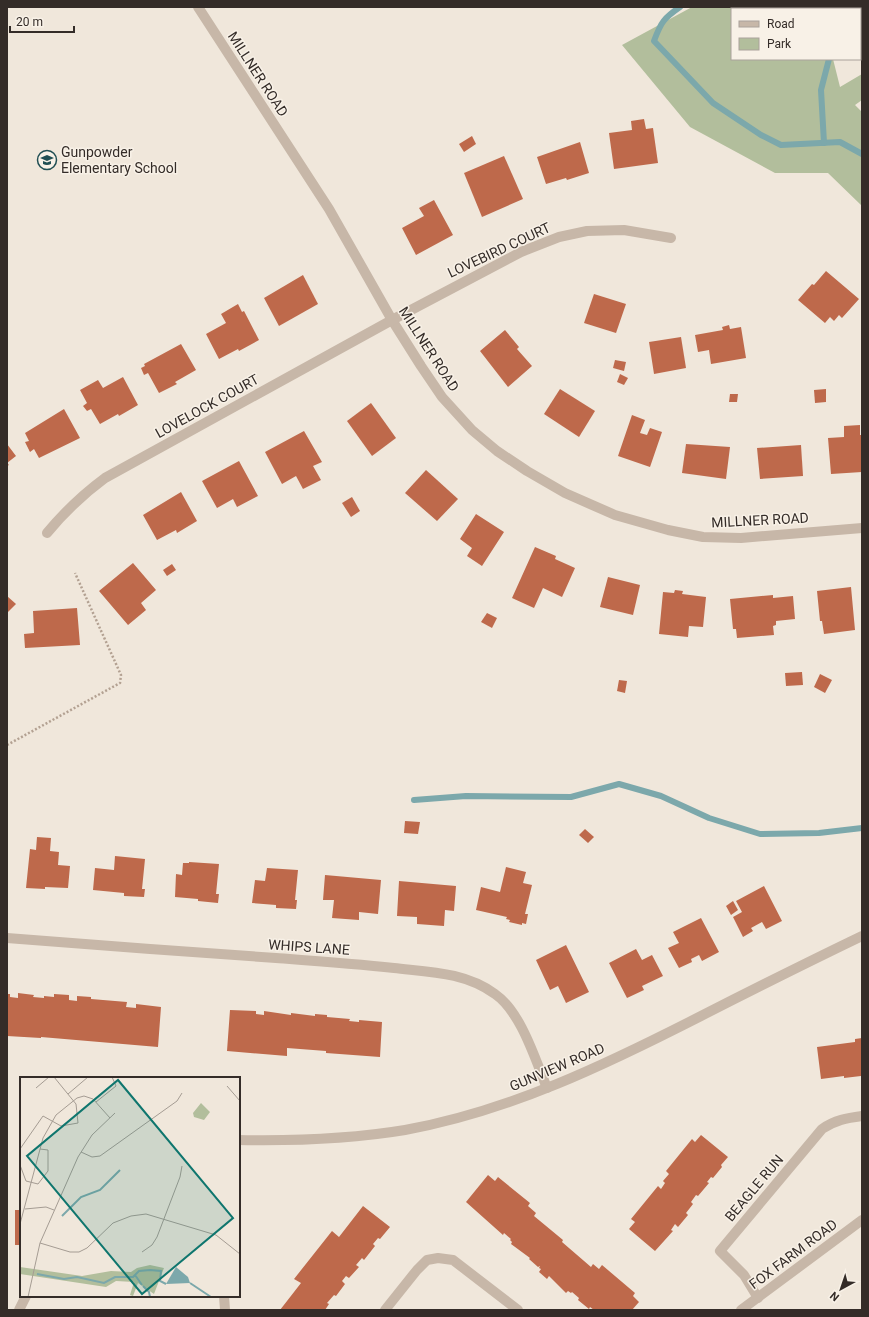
<svg xmlns="http://www.w3.org/2000/svg" width="869" height="1317" viewBox="0 0 869 1317" font-family="Roboto,sans-serif">
<style>
.green{fill:#b2be9c}
.lines{fill:none;stroke-linecap:round;stroke-linejoin:round}
.stream{stroke:#7ca8ab;stroke-width:6}
.building{fill:#be694b}
.path{stroke:#b3a192;stroke-width:2.5;stroke-dasharray:2 2;stroke-linecap:butt}
.minor{stroke:#c7b7a8;stroke-width:10}
.labels{text-anchor:middle;stroke-width:3;stroke-linejoin:round;paint-order:stroke}
.street-label{font-size:14px;fill:#342c28;stroke:#f8f1e7}
.poi-label{font-size:14px;fill:#342c28;stroke:#f8f1e7;text-anchor:start}
.inset-river{fill:none;stroke:#7ca8ab;stroke-width:2}
.inset-road{fill:none;stroke:#a59c93;stroke-width:1}
.view{fill:#0f766e;fill-opacity:0.15;stroke:#0f766e;stroke-width:2}
.inset-edge{fill:none;stroke:#342c28;stroke-width:2}
</style>
<rect width="100%" height="100%" fill="#f0e7db"/>
<polygon class="green" points="692,7 819,7 820,9 732,9 732,59 833,59 840,87 862,74 862,100 855,105 862,112 862,206 828,173 775,173 690,127 622,45"/>
<g class="lines">
<g class="stream">
<path d="M680,7C664,18 661,22 654,41L713,103L761,135L781,145L840,142L862,154"/>
<polyline points="818,9 818,7"/>
<polyline points="824,143 821,90 829,59"/>
<polyline points="414,800 466,796 571,797 619,784 661,796 709,818 760,834 819,833 862,828"/>
</g>
</g>
<g class="building">
<rect x="860" y="14" width="2" height="32"/>
<polygon points="644,119 646,129 653,128 658,163 614,169 609,133 632,130 631,121"/>
<polygon points="472,136 476,144 464,152 459,144"/>
<polygon points="580,142 589,173 567,180 566,178 546,184 537,157"/>
<polygon points="504,156 523,199 482,217 464,173"/>
<polygon points="434,200 453,235 416,255 402,228 424,216 419,208"/>
<polygon points="826,271 859,299 842,318 839,315 834,321 830,317 825,323 798,300 812,284 814,285"/>
<polygon points="303,275 318,304 279,326 264,298"/>
<polygon points="594,294 626,304 616,333 584,323"/>
<polygon points="238,304 242,312 244,311 259,340 239,351 238,349 219,359 206,334 226,323 221,314"/>
<polygon points="729,325 730,329 741,327 746,358 711,364 709,350 698,352 695,335 723,330 722,327"/>
<polygon points="505,330 519,347 517,349 532,366 508,387 480,351"/>
<polygon points="681,337 686,368 654,374 649,342"/>
<polygon points="181,344 196,370 175,382 177,384 159,393 148,373 144,375 141,368 145,366 144,364"/>
<polygon points="615,360 626,362 624,371 613,368"/>
<polygon points="620,374 628,378 624,385 617,382"/>
<polygon points="123,377 138,405 119,416 118,414 100,424 91,409 87,411 83,406 87,403 80,390 98,380 103,388"/>
<polygon points="560,389 595,411 579,437 544,414"/>
<polygon points="826,389 826,402 815,403 814,390"/>
<polygon points="730,394 738,394 737,402 729,402"/>
<polygon points="371,403 396,438 372,456 347,421"/>
<polygon points="64,409 80,438 39,458 34,449 30,452 25,442 29,441 25,433"/>
<polygon points="632,415 645,420 640,433 647,435 650,428 662,432 650,467 618,456"/>
<polygon points="860,425 860,435 862,435 862,472 831,474 828,438 844,437 844,426"/>
<polygon points="304,431 322,462 313,466 321,480 303,489 296,476 282,484 265,452"/>
<polygon points="7,444 16,456 7,463 9,465 7,466"/>
<polygon points="686,444 730,447 726,479 682,473"/>
<polygon points="801,445 803,476 760,479 757,448"/>
<polygon points="239,461 258,496 237,507 233,499 217,508 202,481"/>
<polygon points="426,470 458,499 437,521 405,493"/>
<polygon points="181,492 197,521 177,533 176,530 157,540 143,515"/>
<polygon points="352,497 360,511 351,517 342,503"/>
<polygon points="476,514 504,532 482,566 467,556 472,548 460,539"/>
<polygon points="535,547 556,556 555,559 575,568 562,597 543,588 534,608 512,598"/>
<polygon points="133,563 156,590 141,603 146,610 128,625 99,591"/>
<polygon points="172,564 176,570 167,576 163,570"/>
<polygon points="608,577 640,585 633,615 600,607"/>
<polygon points="851,587 855,630 824,634 822,621 820,621 817,591"/>
<polygon points="675,590 683,591 682,594 706,597 703,627 689,626 688,637 659,634 663,592 674,593"/>
<polygon points="773,595 773,598 793,596 795,619 776,621 776,625 773,626 774,635 737,638 736,629 733,629 730,599"/>
<polygon points="7,596 16,604 7,613"/>
<polygon points="77,608 80,645 25,648 24,634 34,633 33,611"/>
<polygon points="487,613 497,618 492,628 481,622"/>
<polygon points="802,672 803,685 786,686 785,673"/>
<polygon points="820,674 832,680 825,693 814,687"/>
<polygon points="619,680 627,681 625,693 617,691"/>
<polygon points="405,821 420,822 418,834 404,833"/>
<polygon points="585,829 594,837 588,843 579,835"/>
<polygon points="37,837 51,838 50,851 59,852 58,865 70,866 68,888 45,887 45,889 26,888 30,849 36,850"/>
<polygon points="115,856 145,859 142,889 145,889 144,897 124,896 124,893 93,890 95,868 114,870"/>
<polygon points="189,862 219,864 216,894 219,894 218,903 198,901 198,899 175,897 176,874 182,875 183,863 189,863"/>
<polygon points="506,867 526,872 523,883 532,885 525,914 528,914 526,924 522,923 522,925 509,922 510,920 506,919 507,917 476,910 481,887 500,892"/>
<polygon points="267,868 298,870 295,900 297,900 296,909 276,908 276,905 252,903 255,880 265,881"/>
<polygon points="325,875 381,880 378,914 359,912 359,920 332,918 334,900 323,900"/>
<polygon points="399,881 456,886 454,911 445,910 444,926 417,924 417,917 397,916"/>
<polygon points="764,886 782,921 766,929 762,922 751,928 753,931 743,937 733,917 742,912 736,901"/>
<polygon points="733,901 738,910 731,915 726,906"/>
<polygon points="701,918 719,952 702,961 699,955 691,959 692,962 679,968 668,948 679,943 673,932"/>
<polygon points="566,945 589,992 566,1003 558,986 550,990 536,960"/>
<polygon points="636,949 642,960 652,955 663,976 642,986 644,990 627,998 609,963"/>
<polygon points="18,993 34,995 33,997 44,998 44,996 54,997 54,994 69,995 69,1000 77,1001 77,996 91,997 91,999 127,1002 126,1007 136,1008 136,1004 161,1007 158,1047 41,1037 41,1038 7,1036 7,994 10,994 10,997 18,998"/>
<polygon points="230,1010 256,1011 256,1014 264,1015 264,1011 291,1015 291,1013 315,1016 315,1014 327,1015 327,1017 350,1019 349,1021 359,1022 359,1020 382,1022 380,1057 326,1053 326,1051 287,1048 287,1056 227,1051"/>
<polygon points="862,1038 861,1076 844,1078 844,1076 821,1079 817,1047 855,1042 855,1039"/>
<polygon points="701,1135 728,1157 721,1165 722,1167 713,1178 711,1177 707,1182 709,1183 698,1196 696,1195 691,1202 693,1204 686,1213 688,1215 678,1227 675,1224 671,1230 673,1231 655,1251 629,1229 635,1222 631,1219 658,1186 661,1189 665,1183 663,1181 669,1174 666,1171 692,1139 695,1142"/>
<polygon points="488,1175 495,1181 498,1177 530,1203 528,1206 536,1213 534,1216 563,1240 562,1242 591,1267 593,1264 599,1269 602,1265 635,1293 633,1296 639,1302 632,1310 594,1310 590,1307 589,1309 578,1300 579,1298 572,1292 571,1293 568,1291 566,1293 549,1276 547,1279 539,1272 541,1269 539,1268 540,1266 538,1267 529,1259 530,1258 511,1244 512,1242 510,1240 511,1239 504,1233 503,1235 466,1202"/>
<polygon points="363,1206 390,1227 380,1239 378,1238 373,1244 375,1246 364,1260 362,1258 356,1265 359,1267 349,1278 346,1276 342,1281 345,1284 336,1296 334,1295 327,1303 329,1304 325,1310 280,1310 301,1283 294,1279 332,1231 339,1237"/>
<rect x="15" y="1210" width="6" height="35"/>
</g>
<g class="lines">
<polyline class="path" points="7,745 120,683 121,675 75,573"/>
<g class="minor">
<polyline points="198,7 329,209 392,320 421,366 442,397 472,430 497,451 527,471 565,493 615,515 668,530 703,537 741,538 862,528"/>
<path d="M47,533C66,510 82,495 105,478L392,320L521,252L559,237L587,231L624,230L671,238"/>
<path d="M7,938C97,945 186,952 276,958C315,961 355,964 394,968C429,972 465,972 495,994C521,1012 535,1059 547,1088"/>
<path d="M239,1140C295,1141 351,1139 405,1130C510,1111 607,1064 701,1016C754,989 808,962 862,936"/>
<polyline points="224,1296 225,1310"/>
<path d="M758,1298L744,1275L720,1251L822,1129C835,1120 847,1118 862,1116"/>
<polyline points="19,1310 26,1296"/>
<polyline points="385,1310 417,1270 427,1260 438,1258 453,1260 518,1310"/>
<polyline points="741,1310 862,1220"/>
</g>
</g>
<defs>
<symbol id="school-ring" viewBox="-11 -11 22 22"><circle r="9.5" fill="#f8f1e7" stroke="#204e53" stroke-width="1.5"/><path d="M0-5L7-2L0 1L-7-2ZM-4 1L0 2.5L4 1V4Q0 6-4 4Z" fill="#204e53"/></symbol>
</defs>
<g fill-rule="evenodd">
<use href="#school-ring" x="36" y="149" width="22" height="22"/>
</g>
<g class="labels">
<g class="street-label">
<text transform="translate(258 74) rotate(57)" y="5">MILLNER ROAD</text>
<text transform="translate(499 250) rotate(-25)" y="5">LOVEBIRD COURT</text>
<text transform="translate(429 349) rotate(57)" y="5">MILLNER ROAD</text>
<text transform="translate(207 406) rotate(-29)" y="5">LOVELOCK COURT</text>
<text transform="translate(760 520) rotate(-3)" y="5">MILLNER ROAD</text>
<text transform="translate(309 947) rotate(4)" y="5">WHIPS LANE</text>
<text transform="translate(557 1067) rotate(-23)" y="5">GUNVIEW ROAD</text>
<text transform="translate(754 1188) rotate(-50)" y="5">BEAGLE RUN</text>
<text transform="translate(793 1254) rotate(-37)" y="5">FOX FARM ROAD</text>
</g>
<g class="poi-label">
<text x="61" y="157">Gunpowder<tspan x="61" dy="16">Elementary School</tspan></text>
</g>
</g>
<g transform="translate(20 1077)">
<rect width="220" height="220" fill="#f0e7db"/>
<path d="M181,26L190,35L184,43L174,40L173,36ZM130,188L144,191L134,217L118,206L113,219L110,218L114,205L96,204L86,210L0,197V190L62,199L91,194L111,195L117,191Z" fill="#b2be9c"/>
<path d="M156,190L168,200L170,206L146,207Z" fill="#7ca8ab"/>
<path class="inset-river" d="M42,139L61,120L80,113L100,93M17,197L44,202L57,200L84,206L95,200H113L119,194L130,193L141,194L140,204L146,207M115,198L122,208M170,206L191,220M123,209L129,215L130,220"/>
<path class="inset-road" d="M207,9L220,24M16,11L29,0M48,17L68,0M76,25L96,9L92,0M0,72L23,39L41,49L58,46L56,27L34,0M61,75L72,80L80,79L157,24L162,16M0,88L6,104L18,107L28,94V73L20,72M5,132L26,130L34,133M0,147L23,61L36,38L57,21L64,19L73,22L90,41M20,166L50,175H59L67,171L93,146L111,139L126,137L196,158L220,177M122,175L132,168L137,160L160,100L162,89M8,220L20,166L58,80L72,58L95,36"/>
<path class="view" d="M98,3L213,141L122,217L7,79Z"/>
<rect width="220" height="220" class="inset-edge"/>
</g>
<rect width="869" height="1317" fill="none" stroke="#342c28" stroke-width="16"/>
<rect x="731" y="8" width="130" height="52" fill="#f8f1e7" stroke="#aaa29b"/>
<rect x="739" y="21" width="20" height="6" fill="#c7b7a8" stroke="#aaa29b"/>
<text x="767" y="28" font-size="12" fill="#342c28">Road</text>
<rect x="739" y="38" width="20" height="12" fill="#b2be9c" stroke="#aaa29b"/>
<text x="767" y="48" font-size="12" fill="#342c28">Park</text>
<g transform="translate(841 1289) rotate(220)" stroke="#f8f1e7" stroke-width="3" paint-order="stroke">
<path d="M0-3L7 15L0 10L-7 15Z" fill="#342c28"/>
<text y="-6" font-size="11" font-weight="bold" text-anchor="middle" fill="#342c28">N</text>
</g>
<path d="M10 26v6h64v-6" fill="none" stroke="#342c28" stroke-width="2"/>
<text x="16" y="26" font-size="12" fill="#342c28" stroke="#f8f1e7" stroke-width="3" paint-order="stroke">20 m</text>
</svg>
